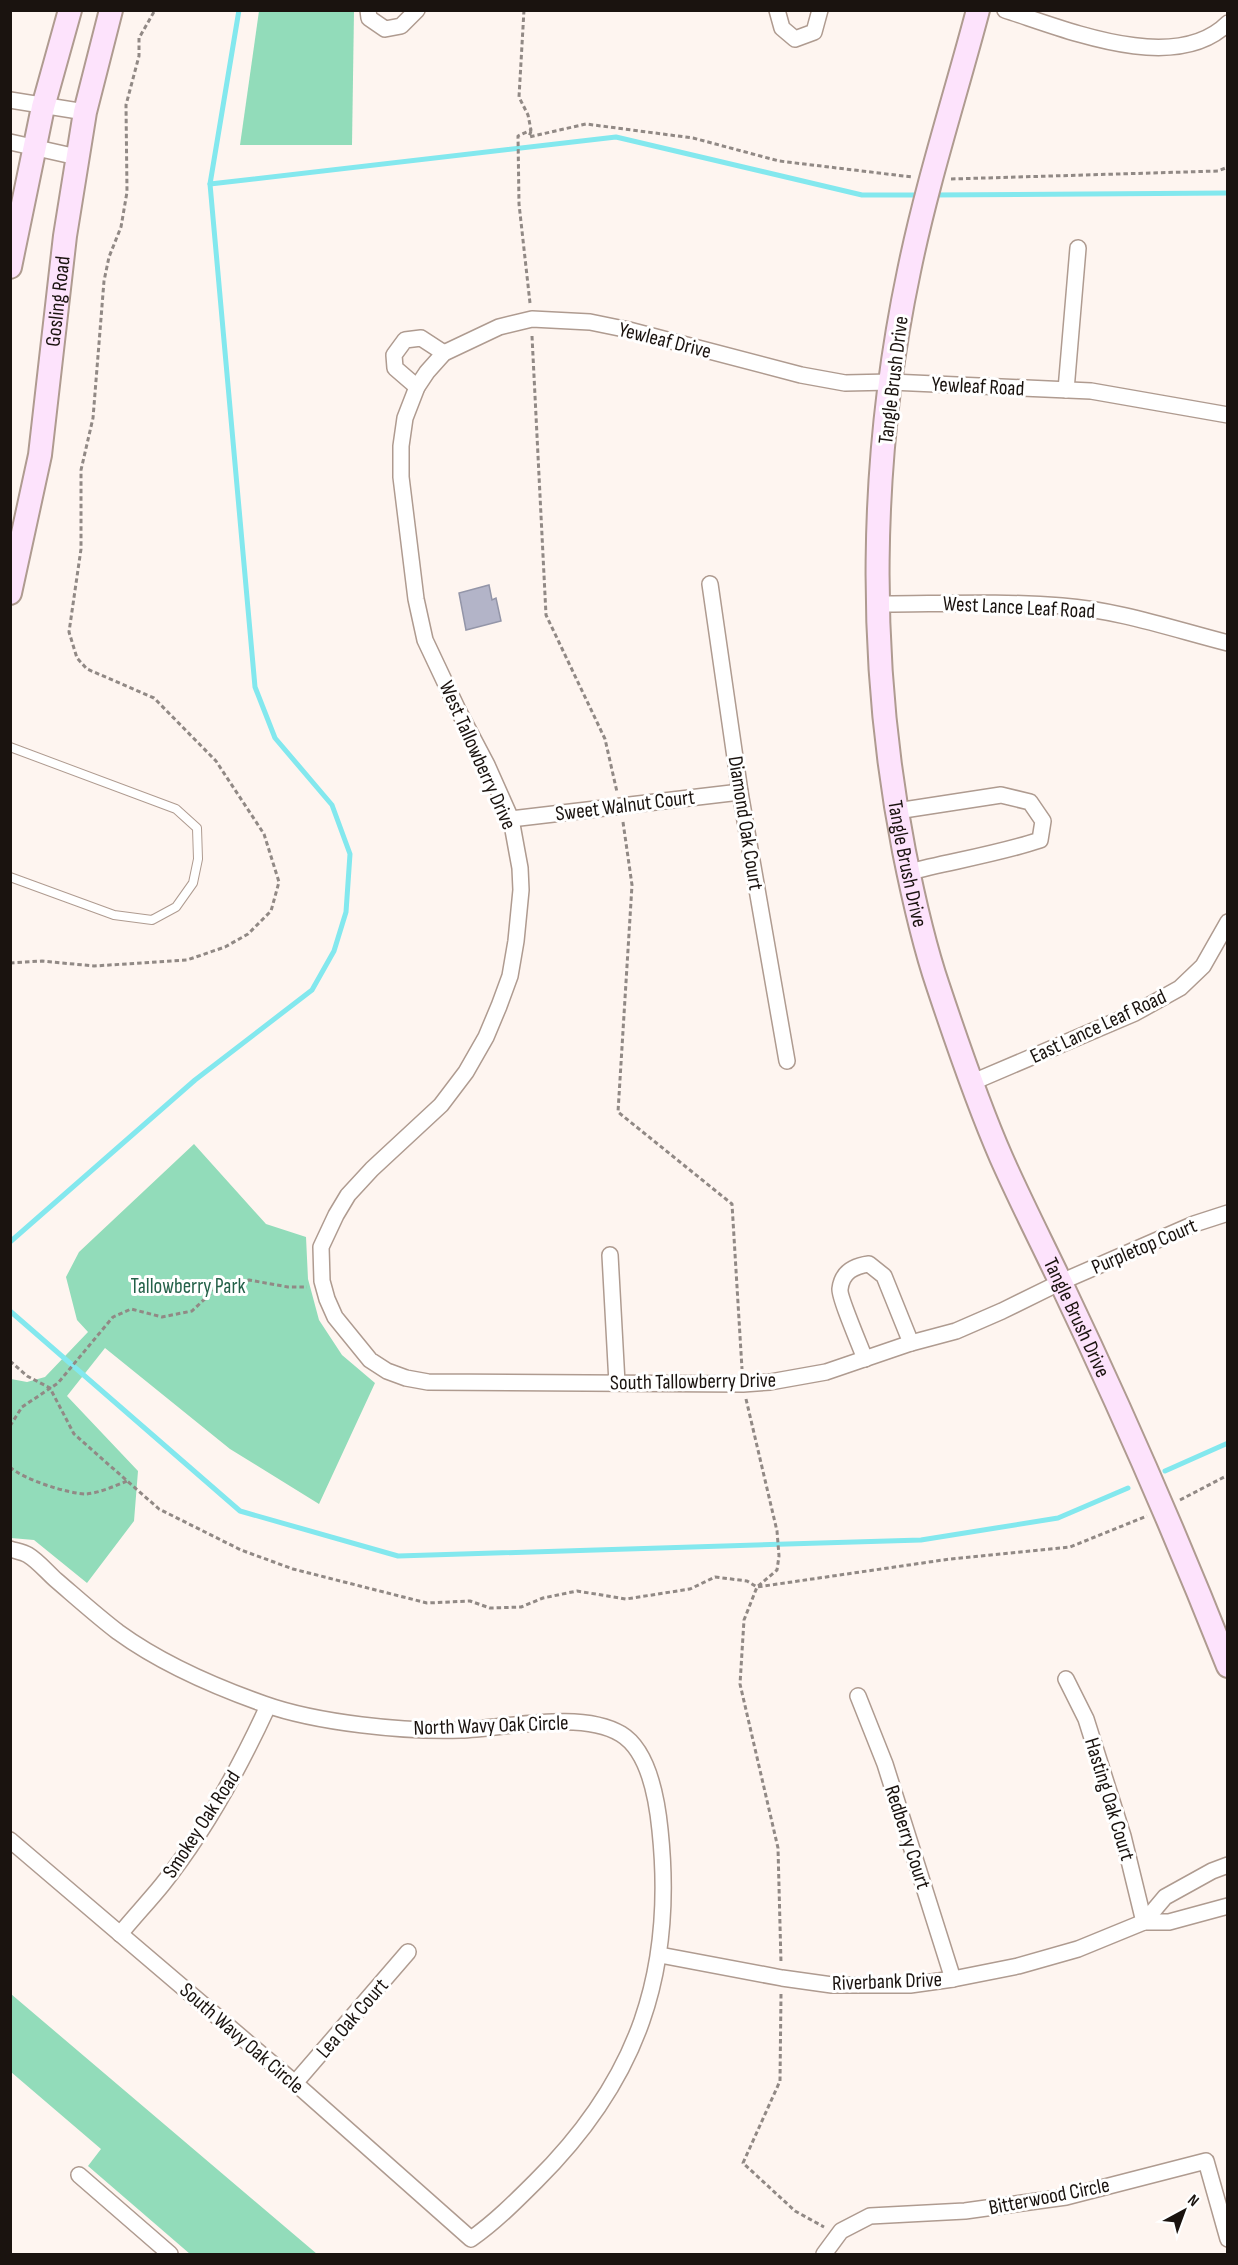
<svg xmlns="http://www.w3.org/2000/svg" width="1238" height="2265" viewBox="0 0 1238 2265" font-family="'Sofia Sans Condensed',sans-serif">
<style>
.green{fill:#92dcba}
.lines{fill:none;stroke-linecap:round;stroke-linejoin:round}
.stream{stroke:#83e8ee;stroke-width:5}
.building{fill:#b3b4c8;stroke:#9395a8;stroke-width:1.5}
.lane-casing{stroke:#af9b90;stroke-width:10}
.street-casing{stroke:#af9b90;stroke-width:18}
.secondary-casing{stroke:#af9b90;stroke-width:26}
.path{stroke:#918985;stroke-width:3;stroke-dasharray:4.5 3;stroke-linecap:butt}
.lane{stroke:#fff;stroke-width:8}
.street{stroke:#fff;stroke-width:15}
.secondary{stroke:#fde3fc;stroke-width:22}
.labels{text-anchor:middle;stroke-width:6;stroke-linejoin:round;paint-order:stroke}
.street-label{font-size:21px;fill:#1a130f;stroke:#fff}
.park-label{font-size:21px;fill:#246149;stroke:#fff}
</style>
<rect width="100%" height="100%" fill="#fef5f0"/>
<g class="green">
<polygon points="259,11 354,11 352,145 240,145"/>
<polygon points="194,1144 266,1224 306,1237 308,1279 319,1320 342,1355 375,1383 319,1504 230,1449 105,1348 67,1396 138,1471 134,1521 87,1583 34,1540 11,1538 11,1379 27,1382 45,1377 88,1332 77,1320 66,1277 79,1252"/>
<polygon points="11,1994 317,2254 190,2254 88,2166 101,2149 11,2072"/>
</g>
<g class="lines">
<g class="stream">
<polyline points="210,184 616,137 862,195 920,195"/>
<polyline points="932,195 1228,193"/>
<polyline points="10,1242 195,1080 312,990 334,951 346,912 350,854 332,805 275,738 255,687 210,184 239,10"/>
<polyline points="10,1311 240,1511 398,1556 921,1540 1058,1518 1128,1488"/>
<polyline points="1165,1471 1228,1443"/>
</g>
</g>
<polygon class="building" points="489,585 492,600 496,598 501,621 466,630 459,593"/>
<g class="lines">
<defs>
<polyline id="lane" points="10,747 176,809 197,828 198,859 193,883 176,907 152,920 114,915 10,877"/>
<g id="street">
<polyline points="368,10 369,18 385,29 401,26 417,10"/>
<polyline points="777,10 782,28 795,39 814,32 820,10"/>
<path d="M1005,10C1065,29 1175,76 1228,23"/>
<polyline points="10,100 85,112"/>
<polyline points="10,142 77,157"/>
<polyline points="417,387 395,368 394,355 405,340 421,338 444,353"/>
<polyline points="1066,390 1078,248"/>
<polyline points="1228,415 1091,391 891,382 845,383 801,375 629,330 590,322 532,319 499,327 444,353 427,372 417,387 405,418 401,446 401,477 416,599 425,640 458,710 487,765 511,819 520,868 521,890 516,941 510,976 499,1006 486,1037 466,1072 441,1105 372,1169 348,1195 336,1215 321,1247 322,1281 327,1299 335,1317 370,1360 387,1371 406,1378 428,1382 743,1384 770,1382 826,1372 911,1343 956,1331 1002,1311 1061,1282 1194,1224 1228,1213"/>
<polyline points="710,584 740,792 787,1061"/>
<path d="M878,604C940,604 1001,601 1062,606C1118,610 1173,629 1228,643"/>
<path d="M897,811L1001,795L1030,802L1043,821L1040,840C998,854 952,861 909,872"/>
<polyline points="511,819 740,792"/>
<polyline points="973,1082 1135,1013 1180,988 1203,966 1228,922"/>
<polyline points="610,1255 617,1383"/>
<path d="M865,1359C861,1348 839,1297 840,1289C842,1272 854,1266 869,1264L884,1276L911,1343"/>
<path d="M10,1549C16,1551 23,1552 28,1555C38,1561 47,1572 56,1580C77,1598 97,1616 118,1632C162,1664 213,1686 264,1704C317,1723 405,1732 461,1730C506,1728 582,1710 621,1734C649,1751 657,1800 660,1830C675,1972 638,2080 536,2181C515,2202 495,2222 471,2239L295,2083L10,1840"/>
<polyline points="1066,1679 1086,1719 1123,1836 1144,1922"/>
<polyline points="858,1696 885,1764 953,1979"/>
<polyline points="1144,1922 1165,1897 1212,1871 1228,1865"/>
<path d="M120,1934C134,1917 149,1901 162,1885C206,1830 239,1769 268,1706"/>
<polyline points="660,1955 782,1978 832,1985 910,1985 953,1979 1018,1966 1078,1949 1144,1922 1169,1922 1228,1906"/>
<polyline points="295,2083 408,1952"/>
<polyline points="79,2175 170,2254"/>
<polyline points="824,2254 841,2231 870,2216 965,2211 1066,2197 1206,2161 1228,2239"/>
</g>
<g id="secondary">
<path id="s1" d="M978,10C955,97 927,183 909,271C869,461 867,661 904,851C913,896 923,942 938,986C957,1043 977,1102 1001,1157C1020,1200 1041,1241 1061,1283C1121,1409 1177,1537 1228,1666"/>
<polyline points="10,267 43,107 70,10"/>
<path id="s2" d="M10,593L40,455L65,236L85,112L111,10"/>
</g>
</defs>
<use href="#lane" class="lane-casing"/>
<use href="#street" class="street-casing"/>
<use href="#secondary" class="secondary-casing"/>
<g class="path">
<polyline points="524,10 519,97 528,115 531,130 518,136 519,204 530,303"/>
<polyline points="531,131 529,137 586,124 693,138 779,161 912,177"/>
<polyline points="951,179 1218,171 1228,167"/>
<polyline points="532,336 546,615 605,739 617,792"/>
<polyline points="623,822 632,885 618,1112 732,1204 742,1369"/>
<polyline points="10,963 42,961 94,966 187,960 225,947 248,934 271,911 279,882 264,834 216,761 154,698 87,669 77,658 69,632 81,549 81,470 93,418 104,281 109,257 121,227 127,192 126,105 139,56 139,38 155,10"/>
<polyline points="10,1361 27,1376 50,1388 74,1434 159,1509 241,1550 293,1569 427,1603 470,1601 490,1608 521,1607 543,1598 577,1591 626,1599 690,1589 715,1577 747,1581 757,1587 950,1559 1070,1547 1147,1516"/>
<polyline points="746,1399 777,1531 779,1556 777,1570 757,1587 744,1620 740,1684 778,1848 781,1963"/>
<polyline points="10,1426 22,1407 58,1383 113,1317 131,1309 162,1317 192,1311 211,1293 228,1282 249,1280 288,1287 307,1287"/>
<path d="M10,1467C22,1479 69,1494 86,1494C99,1493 115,1486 127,1481"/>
<polyline points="1180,1500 1228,1475"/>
<polyline points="781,1994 780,2081 743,2163 795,2211 824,2227"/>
</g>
<use href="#lane" class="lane"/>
<use href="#street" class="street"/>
<use href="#secondary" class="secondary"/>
</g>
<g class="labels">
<g class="street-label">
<text dy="7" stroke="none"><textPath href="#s2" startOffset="296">Gosling Road</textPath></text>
<text transform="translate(665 340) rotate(14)" y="7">Yewleaf Drive</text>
<text transform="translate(893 380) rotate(-83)" y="7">Tangle Brush Drive</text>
<text transform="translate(978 386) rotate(3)" y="7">Yewleaf Road</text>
<text transform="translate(1019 607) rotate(3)" y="7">West Lance Leaf Road</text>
<text transform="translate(478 755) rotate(66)" y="7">West Tallowberry Drive</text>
<text transform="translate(625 805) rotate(-7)" y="7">Sweet Walnut Court</text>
<text transform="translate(746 823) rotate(81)" y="7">Diamond Oak Court</text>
<text dy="7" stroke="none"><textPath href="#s1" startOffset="867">Tangle Brush Drive</textPath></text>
<text transform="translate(1098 1026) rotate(-25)" y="7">East Lance Leaf Road</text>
<text transform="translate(1144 1246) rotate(-23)" y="7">Purpletop Court</text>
<text dy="7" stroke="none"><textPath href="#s1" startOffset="1353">Tangle Brush Drive</textPath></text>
<text transform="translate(693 1381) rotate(-1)" y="7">South Tallowberry Drive</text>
<text transform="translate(491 1725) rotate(-2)" y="7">North Wavy Oak Circle</text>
<text transform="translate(1110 1799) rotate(73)" y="7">Hasting Oak Court</text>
<text transform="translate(201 1824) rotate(-57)" y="7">Smokey Oak Road</text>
<text transform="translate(908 1837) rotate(72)" y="7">Redberry Court</text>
<text transform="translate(887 1981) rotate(-2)" y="7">Riverbank Drive</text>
<text transform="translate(352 2018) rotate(-49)" y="7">Lea Oak Court</text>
<text transform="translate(242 2038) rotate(41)" y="7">South Wavy Oak Circle</text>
<text transform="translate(1049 2196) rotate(-11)" y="7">Bitterwood Circle</text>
</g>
<g class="park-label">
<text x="188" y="1293">Tallowberry Park</text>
</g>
</g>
<rect width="1238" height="2265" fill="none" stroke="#1a130f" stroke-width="24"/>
<g transform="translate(1184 2211) rotate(41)" stroke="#ffffff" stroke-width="4.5" paint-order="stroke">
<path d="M0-4.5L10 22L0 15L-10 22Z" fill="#1a130f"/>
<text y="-9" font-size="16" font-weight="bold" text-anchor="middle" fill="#1a130f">N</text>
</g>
</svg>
